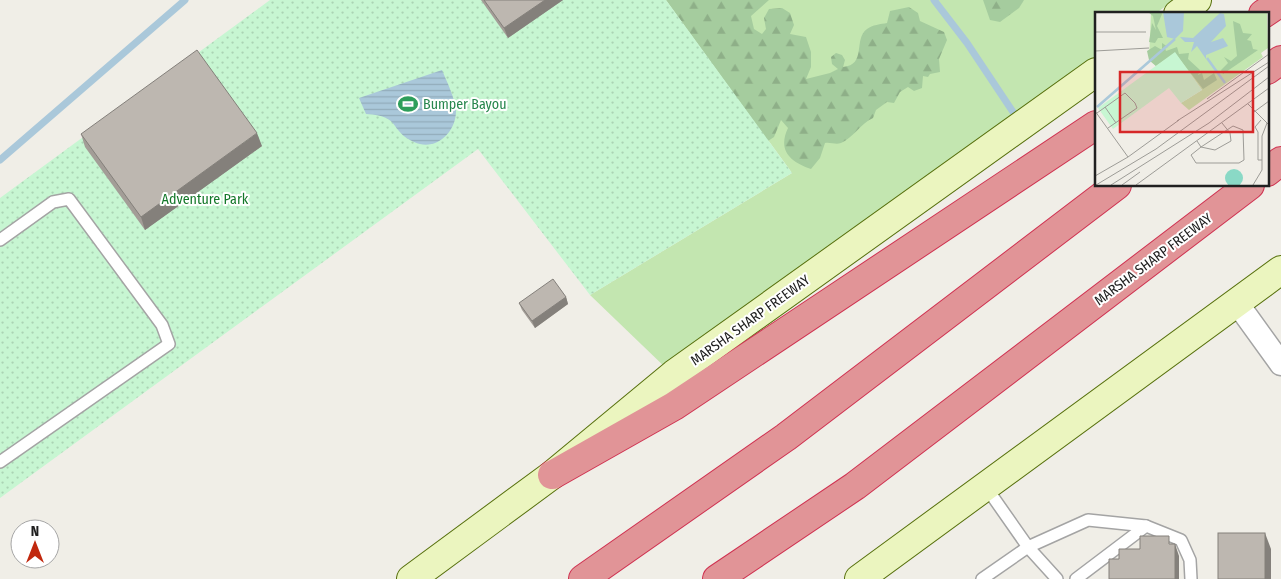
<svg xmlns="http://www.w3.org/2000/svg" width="1281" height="579" viewBox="0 0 1281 579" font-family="'Fira Sans Condensed',sans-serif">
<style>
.grass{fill:#c3e6b0}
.forest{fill:url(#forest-firs)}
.park{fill:url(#park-dots)}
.water{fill:url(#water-rules)}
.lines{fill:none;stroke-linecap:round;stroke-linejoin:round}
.stream{stroke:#aac8da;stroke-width:7}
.service-casing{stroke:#a4a4a4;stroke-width:14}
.minor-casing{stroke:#a4a4a4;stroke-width:25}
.secondary-casing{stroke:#57700d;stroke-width:30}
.motorway-casing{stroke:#cf3251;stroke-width:30}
.service{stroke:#fff;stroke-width:11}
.minor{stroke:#fff;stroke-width:22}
.secondary{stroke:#ebf5bf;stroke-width:28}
.motorway{stroke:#e19497;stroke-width:28}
.wall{fill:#a39d97}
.shaded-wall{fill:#84807b}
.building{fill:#bdb7b0;stroke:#84807b}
.labels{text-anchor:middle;stroke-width:4;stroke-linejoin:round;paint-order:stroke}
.leisure-label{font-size:14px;fill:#27864d;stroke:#fff;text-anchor:start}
.park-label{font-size:14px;fill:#14782a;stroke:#fff}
.street-label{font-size:14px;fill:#202020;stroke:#fff}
.inset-river{fill:none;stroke:#aac8da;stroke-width:2.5}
.inset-road{fill:none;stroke:#9d9c97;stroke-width:1}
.view{fill:#d62828;fill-opacity:0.15;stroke:#d62828;stroke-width:2.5}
.inset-edge{fill:none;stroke:#202020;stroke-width:2.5}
</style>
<defs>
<pattern id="forest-firs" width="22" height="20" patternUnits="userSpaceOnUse" patternTransform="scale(1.25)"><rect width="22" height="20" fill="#a5cc9e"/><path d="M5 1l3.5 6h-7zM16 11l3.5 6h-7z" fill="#8eaf88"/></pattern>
<pattern id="park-dots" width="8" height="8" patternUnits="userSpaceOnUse" patternTransform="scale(1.25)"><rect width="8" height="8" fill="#c7f6d2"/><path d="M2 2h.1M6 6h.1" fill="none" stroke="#abd3b4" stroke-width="1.8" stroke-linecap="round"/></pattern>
<pattern id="water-rules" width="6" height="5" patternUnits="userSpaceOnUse" patternTransform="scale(1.25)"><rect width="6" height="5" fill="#aac8da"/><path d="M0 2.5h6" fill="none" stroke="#92acbb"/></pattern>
</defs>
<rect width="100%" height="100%" fill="#f0eee7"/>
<polygon class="grass" points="666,0 1174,0 1155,14 1096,14 1096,57 1017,115 1013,110 1010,113 1013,117 668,370 590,295 792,173"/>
<g class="forest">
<path d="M666,0H769L751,16L754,29L762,34L766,29L764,18L769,9L782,8L790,13L794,25L790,34L806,37L811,52V67L806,79L830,73L838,69L832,64L831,57L836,53L842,55L845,60L843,67C867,65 853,39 867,29C872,25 881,24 887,23L890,11L909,7L918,13L920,21L944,32L947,40L939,59L940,72L930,74L928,77L923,76L922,88L914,91L908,87L900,92L894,103L887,102L876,110L873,118C860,124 853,138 841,143C836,145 830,142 825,143L820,158L811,169C791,162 777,151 788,128L781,120L774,137L768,141Z"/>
<polygon points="983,0 1024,0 1019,8 1000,22 990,20"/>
</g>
<polygon class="park" points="270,0 666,0 792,173 590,295 478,149 0,498 0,198"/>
<path class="water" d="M442,70C447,82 455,98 456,111C456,133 435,152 414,142C388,130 402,116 366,114L359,98Z"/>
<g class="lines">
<g class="stream">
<polyline points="934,0 967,43 1013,112"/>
<polyline points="0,160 185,0"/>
</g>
<defs>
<g id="service">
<polyline points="0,240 53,202 69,199 162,325 169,344 0,462"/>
<polyline points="986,487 1028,547 1057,579"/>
<polyline points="982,579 1028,547 1088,520 1146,526 1181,540 1190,560 1191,579"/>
<polyline points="1076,579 1146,526"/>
</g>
<polyline id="minor" points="1237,303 1281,364"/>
<g id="secondary">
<polyline points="1178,14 1197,0"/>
<polyline points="411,579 552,475 674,374 1096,72"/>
<polyline points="859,579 1281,270"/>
</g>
<g id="motorway">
<polyline points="1263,14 1281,2"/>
<polyline points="1267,70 1281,60"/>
<polyline points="1267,172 1281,161"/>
<polyline points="552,475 674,406 1096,125"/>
<polyline points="583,579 786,437 1117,185"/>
<polyline points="717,579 855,486 1250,185"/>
</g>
</defs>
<use href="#service" class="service-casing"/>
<use href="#minor" class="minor-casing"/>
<use href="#secondary" class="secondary-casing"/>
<use href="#motorway" class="motorway-casing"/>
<use href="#service" class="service"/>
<use href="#minor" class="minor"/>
<use href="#secondary" class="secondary"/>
<use href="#motorway" class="motorway"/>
</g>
<g class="wall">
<polygon points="481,0 563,0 508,38"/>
<polygon points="81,134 262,146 145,230 85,147"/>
<polygon points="566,297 568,304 535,328 522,310 519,303"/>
</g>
<g class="shaded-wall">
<polygon points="545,0 563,0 508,38 504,28"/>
<polygon points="257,133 262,146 145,230 141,217"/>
<polygon points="566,297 568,304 535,328 532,321"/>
<polygon points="1265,533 1271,549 1271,579 1265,579"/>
<polygon points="1175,544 1179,556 1179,579 1175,579"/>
</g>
<g class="building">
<polygon points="484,0 545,0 504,28"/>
<polygon points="197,50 257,133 141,217 81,134"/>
<polygon points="553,279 566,297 532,321 519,303"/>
<rect x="1218" y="533" width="47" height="46"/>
<polygon points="1140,536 1169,536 1169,544 1175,544 1175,579 1109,579 1109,559 1119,559 1119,549 1140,549"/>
</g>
<defs>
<symbol id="stadium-bare" viewBox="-9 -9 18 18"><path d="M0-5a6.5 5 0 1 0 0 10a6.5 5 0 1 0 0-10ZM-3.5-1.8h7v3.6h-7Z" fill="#2e9e5b" stroke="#fff" stroke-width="2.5" paint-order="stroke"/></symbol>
</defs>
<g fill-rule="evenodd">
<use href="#stadium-bare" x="394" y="90" width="28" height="28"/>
</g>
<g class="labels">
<g class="leisure-label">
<text x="423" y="109">Bumper Bayou</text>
</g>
<g class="park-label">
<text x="205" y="204">Adventure Park</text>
</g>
<g class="street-label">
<text transform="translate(1153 259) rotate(-37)" y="5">MARSHA SHARP FREEWAY</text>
<text transform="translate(750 320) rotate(-36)" y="5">MARSHA SHARP FREEWAY</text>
</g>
</g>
<g transform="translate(1095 12)">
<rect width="174" height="174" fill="#f0eee7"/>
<path d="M56,0H172L173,36L166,41L168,45L94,98L86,91L107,78L80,41L61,54L54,48Z" fill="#c3e6b0"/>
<path d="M53,0H66L67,2L62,14L68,26H63L60,31L54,30L57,11L61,18L58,4ZM138,9L145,12L148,21L157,22L152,28L156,29L158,37L163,38L128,62L126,58L133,51L129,45L136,49L142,44ZM67,31L73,35L70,36L71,39L82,35L84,42L94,41L93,47L105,58L103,63L107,61L109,68L119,61L122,68L108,77L80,41L61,54L54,48L52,39L60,34L67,38Z" fill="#a5cc9e"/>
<path d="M80,40L107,78L86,91L74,76L18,117L3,96Z" fill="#c7f6d2"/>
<path d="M130 166a9 9 0 1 1 18 0a9 9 0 1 1-18 0Z" fill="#8ad9c6"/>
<path d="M68,0H89L88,19L80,27L72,25ZM125,1L129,2L131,14L116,30L128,26L133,34L111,43V47L102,34L96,40L99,30H90L85,25L98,26Z" fill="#aac8da"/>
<path class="inset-river" d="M112,46L130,71M2,95L80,27"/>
<path class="inset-road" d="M0,20H51M0,39L54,36M112,87L174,42M153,92L173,112M10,95L21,111M0,99L33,145M159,100L174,89M2,101L30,81L40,91L42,96L13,116M166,108L160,115L163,120V148H167M82,109L174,50M102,129L106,135L96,143L101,151H144L149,148L148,118L138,114L106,135M106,135L120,138L136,129L135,121L127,111M0,164L33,145L84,108M1,173L61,137L174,54M16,173L114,111L174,65M27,173L45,160M41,173L174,76M158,173L167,158V124L172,111"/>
<path class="view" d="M25,60H158V120H25Z"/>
<rect width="174" height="174" class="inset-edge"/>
</g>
<g transform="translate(35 544)"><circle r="24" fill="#ffffff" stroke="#a6a6a6"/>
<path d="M0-4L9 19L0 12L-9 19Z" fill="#c1280e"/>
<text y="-8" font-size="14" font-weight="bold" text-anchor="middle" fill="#202020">N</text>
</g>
</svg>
